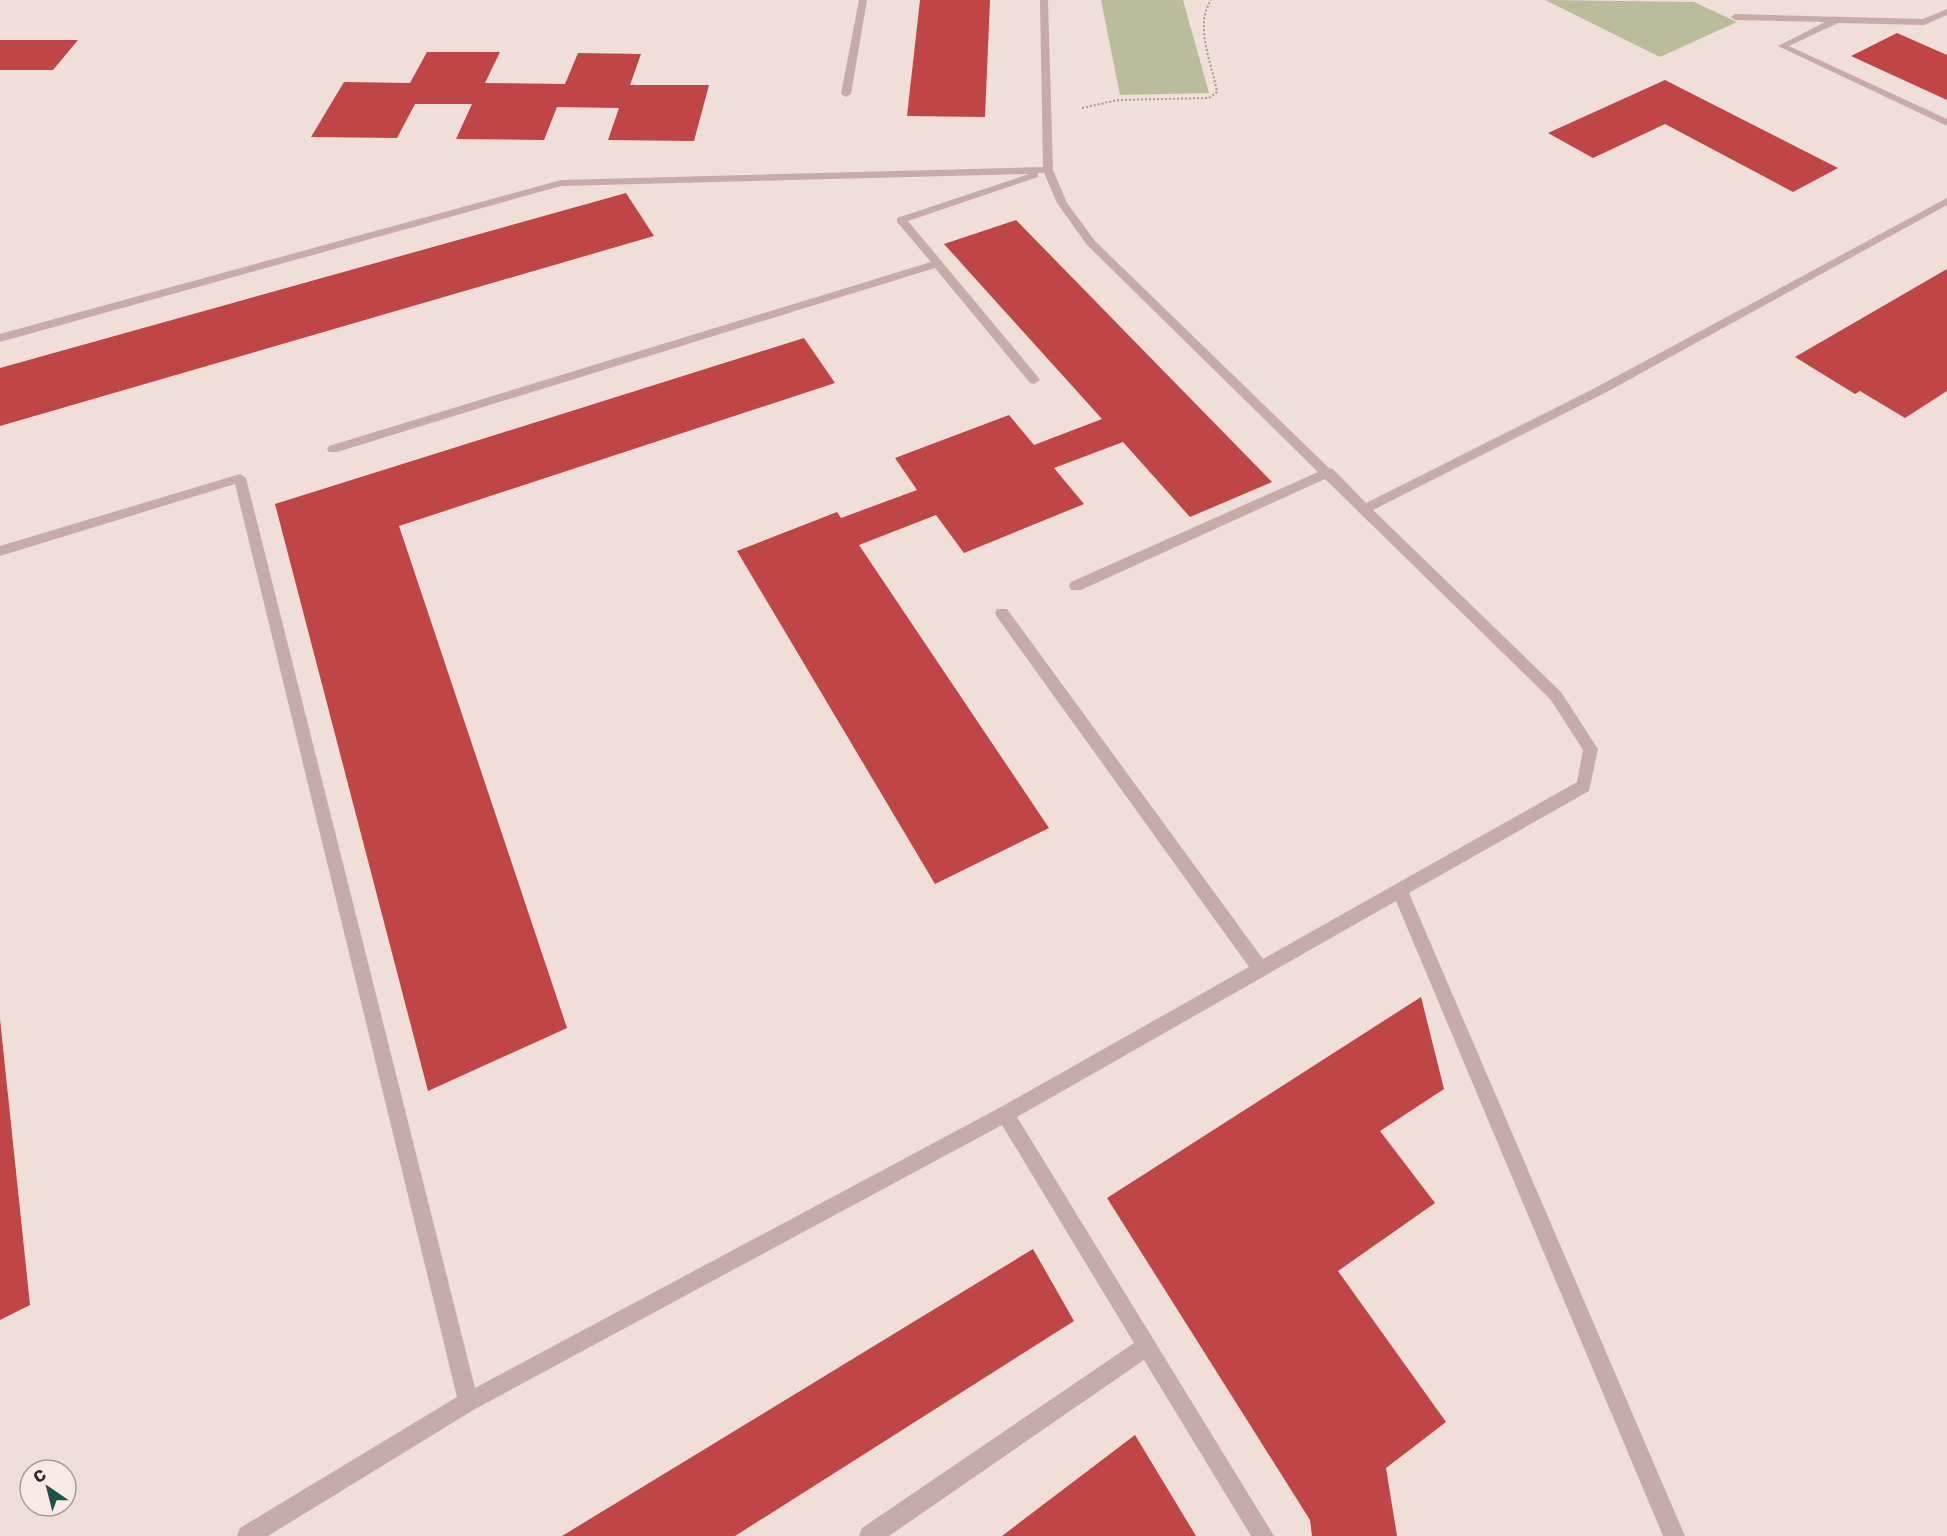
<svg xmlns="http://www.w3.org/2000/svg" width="1947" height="1536" viewBox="0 0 1947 1536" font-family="Rubik,sans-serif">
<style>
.green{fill:#babd99}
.building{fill:#c04546}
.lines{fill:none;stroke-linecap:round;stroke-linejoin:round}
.path{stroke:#b2968f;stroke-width:2;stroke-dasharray:2 2;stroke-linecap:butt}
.minor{fill:#c7aca5;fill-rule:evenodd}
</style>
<rect width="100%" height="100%" fill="#efdfd8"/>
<g class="green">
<polygon points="1101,0 1183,0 1209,93 1120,95"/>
<polygon points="1545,0 1694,2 1737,22 1660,57"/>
</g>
<g class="building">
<polygon points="920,0 990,0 985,117 907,116"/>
<polygon points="1897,33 1947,55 1947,100 1851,56"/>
<polygon points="0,40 78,40 53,70 0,70"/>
<polygon points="427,52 500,52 485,83 565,84 578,53 641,54 630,85 709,85 694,141 608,140 619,108 557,107 544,140 456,139 472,104 415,104 397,138 311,137 344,82 410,83"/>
<polygon points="1665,80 1838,168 1793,192 1665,124 1593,158 1548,133"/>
<polygon points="626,193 654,236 0,426 0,368"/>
<polygon points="1016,220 1272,482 1190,517 1123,442 1054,468 1084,504 964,553 936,515 859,545 1049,828 935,884 737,551 837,512 841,518 917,490 895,458 1009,415 1034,445 1102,419 944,244"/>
<polygon points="1947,269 1947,391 1905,418 1860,391 1855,394 1795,357"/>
<polygon points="804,338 835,383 399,526 567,1028 428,1091 275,504"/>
<polygon points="1421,997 1444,1089 1380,1131 1435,1203 1338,1271 1446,1422 1386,1468 1397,1536 1312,1536 1310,1520 1107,1198"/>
<polygon points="0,1019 30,1305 0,1320"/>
<polygon points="1033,1249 1074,1321 735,1536 562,1536"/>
<polygon points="1135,1435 1196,1536 1002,1536"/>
</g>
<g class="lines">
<path class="path" d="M1082,108L1118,100L1209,98L1217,92C1212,63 1194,27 1211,0"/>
<g class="minor">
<polygon points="859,0 867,0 851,94 846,97 841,94"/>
<polygon points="1040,0 1048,0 1053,170 1067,203 1095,241 1329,468 1333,469 1366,503 1595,388 1947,198 1947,205 1603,394 1373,510 1561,692 1598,749 1589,791 1409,893 1685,1536 1663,1536 1396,901 1017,1117 1274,1536 1251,1536 1144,1360 889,1536 859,1536 862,1528 1134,1343 1002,1125 475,1409 268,1536 237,1536 240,1528 457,1397 235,484 0,556 0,546 240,474 246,478 475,1388 999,1108 1249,967 997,617 995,613 997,609 1007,609 1263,959 1577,782 1583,750 1551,700 1325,479 1081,590 1071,590 1069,586 1071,582 1318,472 1087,245 1057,203 1044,173 1038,173 1038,177 908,221 1038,377 1040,380 1034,384 1030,383 935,268 337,452 329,452 327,449 329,446 931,262 897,222 897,218 1029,174 561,186 0,342 0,334 561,180 1043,167"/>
<polygon points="1947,9 1947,15 1924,25 1838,23 1789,46 1947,119 1947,126 1778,46 1825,22 1735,20 1731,17 1735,14 1923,19"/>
</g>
</g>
<g transform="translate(48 1488) rotate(325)"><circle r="28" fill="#f8eae4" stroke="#a99c98" stroke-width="1.5"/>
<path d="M0-4.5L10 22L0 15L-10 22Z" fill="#1e5248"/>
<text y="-9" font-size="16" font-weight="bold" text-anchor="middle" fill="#332726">С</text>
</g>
</svg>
